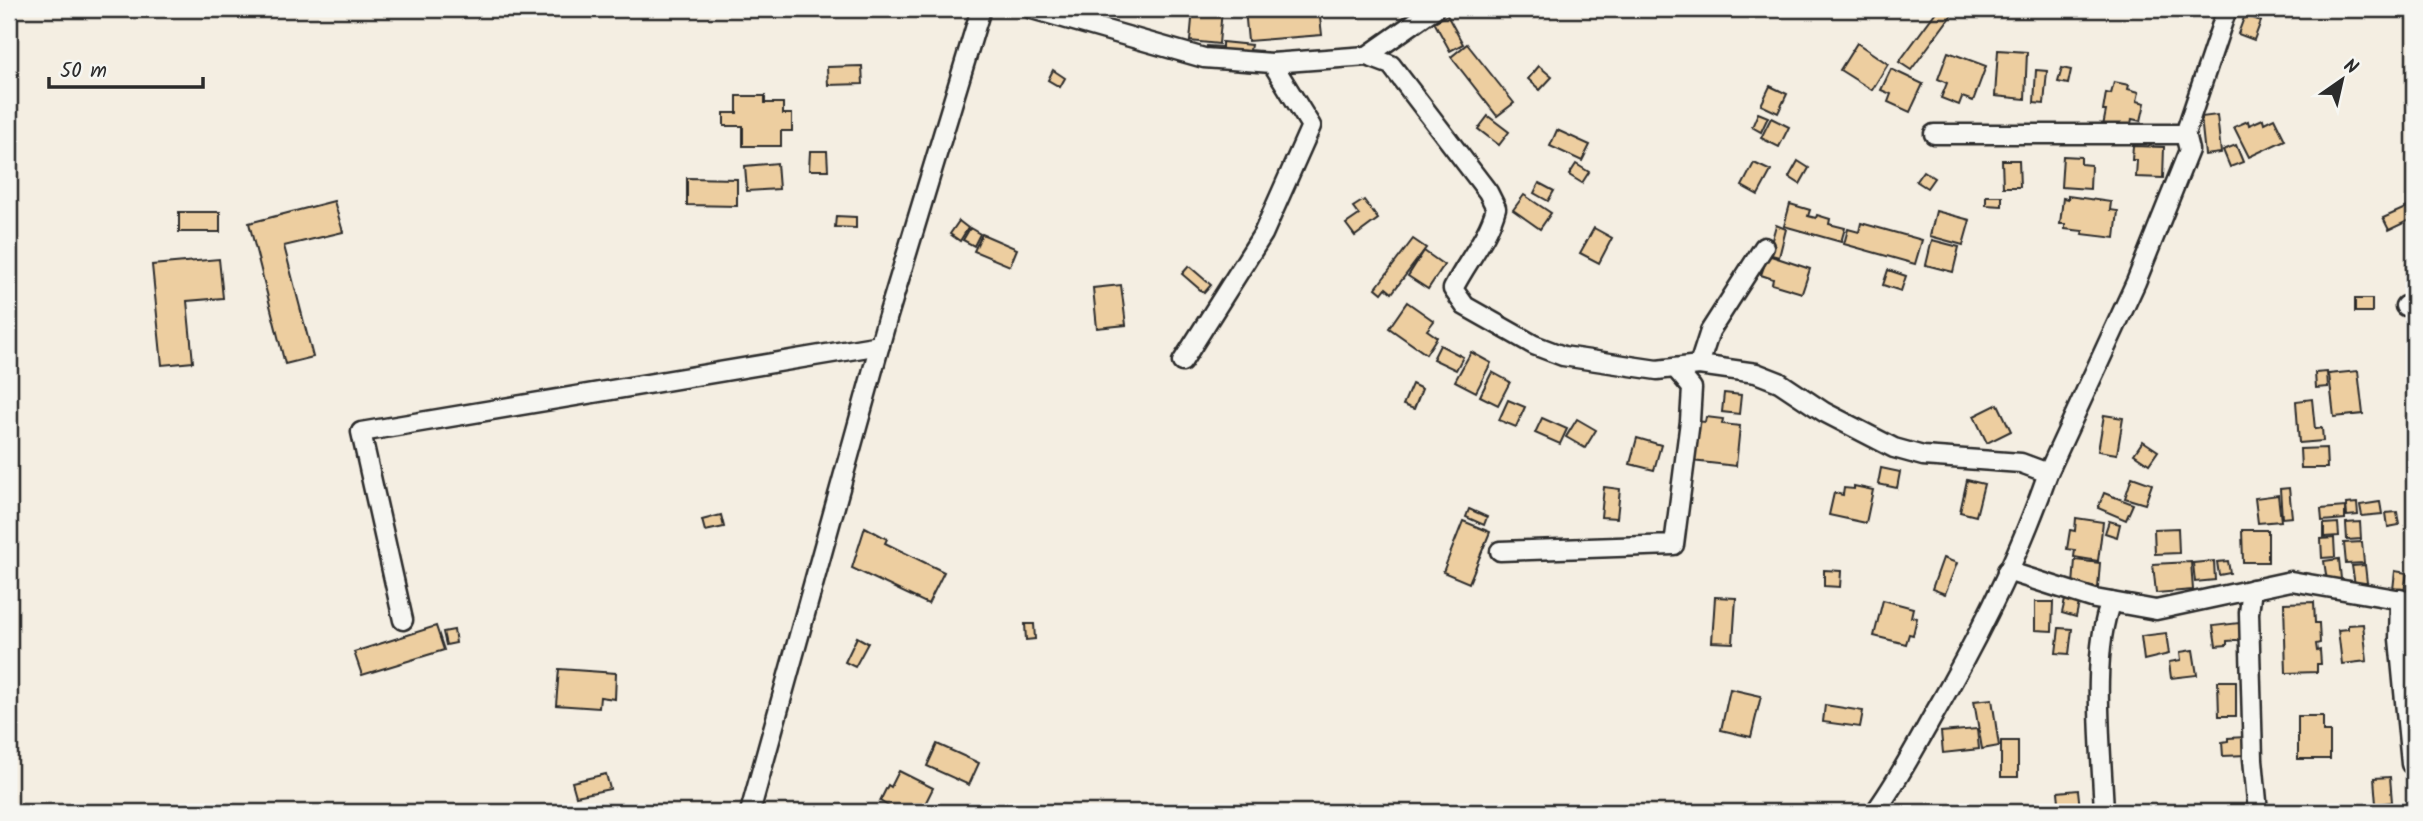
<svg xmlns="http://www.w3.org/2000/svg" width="2423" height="821" viewBox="0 0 2423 821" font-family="Kalam,sans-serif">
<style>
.building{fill:#edcea0;stroke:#2b2b2b;stroke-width:2}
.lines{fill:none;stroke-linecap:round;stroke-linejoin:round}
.minor-casing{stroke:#2b2b2b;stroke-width:23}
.minor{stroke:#f6f6f2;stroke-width:18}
</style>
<rect width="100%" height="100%" fill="#f4eee2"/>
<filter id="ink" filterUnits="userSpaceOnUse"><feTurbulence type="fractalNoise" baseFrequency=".0143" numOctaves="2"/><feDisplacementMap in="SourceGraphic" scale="14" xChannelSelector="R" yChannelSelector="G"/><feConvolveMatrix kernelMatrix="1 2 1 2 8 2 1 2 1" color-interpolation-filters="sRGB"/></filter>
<g filter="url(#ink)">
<g class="building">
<polygon points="1193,9 1222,9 1219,44 1190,41"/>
<polygon points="1245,9 1319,9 1322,35 1248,41"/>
<polygon points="1938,9 1947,9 1953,13 1911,70 1899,62"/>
<polygon points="1447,15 1463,44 1450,51 1434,22"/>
<polygon points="2245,15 2261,21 2254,40 2238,34"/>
<polygon points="1222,42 1251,45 1250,50 1261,51 1260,60 1206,55 1207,46 1222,47"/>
<polygon points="1857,43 1888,64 1872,90 1840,70"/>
<polygon points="1467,44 1514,103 1497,116 1451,57"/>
<polygon points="1998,50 2027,52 2025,99 1995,96"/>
<polygon points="1948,52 1986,66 1973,101 1962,97 1959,105 1941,98 1947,83 1938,79"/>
<polygon points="862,66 863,84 828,85 827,67"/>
<polygon points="1539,66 1552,77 1540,90 1528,79"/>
<polygon points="2062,68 2071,70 2068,84 2058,82"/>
<polygon points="1891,69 1923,84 1910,112 1888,102 1891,94 1881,90"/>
<polygon points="1053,70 1065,78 1060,87 1048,80"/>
<polygon points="2036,70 2047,71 2044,104 2034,103"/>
<polygon points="2114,82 2129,85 2128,89 2139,92 2137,101 2145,103 2141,121 2132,119 2129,132 2103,126 2106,111 2103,111 2106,93 2111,94"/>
<polygon points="1770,86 1787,94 1778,113 1761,105"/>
<polygon points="737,96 765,96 765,103 783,103 783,114 792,114 792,131 781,131 781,146 743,146 743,126 724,126 724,113 737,113"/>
<polygon points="1758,113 1768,117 1761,132 1752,127"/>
<polygon points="2217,115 2221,153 2205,155 2201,117"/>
<polygon points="1488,116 1509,132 1499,145 1478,129"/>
<polygon points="1771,118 1789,127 1779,147 1761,138"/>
<polygon points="2274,118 2285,140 2249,157 2234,127 2248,121 2249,125 2263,119 2264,123"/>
<polygon points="1557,130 1590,145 1582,161 1550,146"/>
<polygon points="2236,145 2243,162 2230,167 2223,150"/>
<polygon points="2133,146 2164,147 2163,178 2136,177 2137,160 2132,160"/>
<polygon points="810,151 827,151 828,170 809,170"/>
<polygon points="2063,156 2081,157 2081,164 2091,165 2090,189 2061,187"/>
<polygon points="2002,160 2019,160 2020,187 2003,187"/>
<polygon points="1798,161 1809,168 1800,184 1789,177"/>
<polygon points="777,163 779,189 747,191 745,166"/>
<polygon points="1754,163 1771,171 1758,195 1742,186"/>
<polygon points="1576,164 1589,172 1582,183 1569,175"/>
<polygon points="1923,171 1934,178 1927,188 1916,181"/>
<polygon points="687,178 737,179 737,206 687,205"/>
<polygon points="1539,183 1554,191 1548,201 1534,193"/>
<polygon points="1524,195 1551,213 1540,229 1513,210"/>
<polygon points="1986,196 2002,196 2002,206 1986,205"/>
<polygon points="2068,196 2111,202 2110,210 2118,211 2115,238 2082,234 2083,231 2065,229 2065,224 2060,224 2063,198 2068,199"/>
<polygon points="1364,200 1378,219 1355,236 1346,224 1359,215 1353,207"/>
<polygon points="334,201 343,232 284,246 313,357 285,364 249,223"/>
<polygon points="1790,204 1810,210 1808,216 1816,218 1817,215 1830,219 1829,224 1845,228 1841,242 1784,226"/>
<polygon points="2414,204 2414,218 2389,230 2383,218"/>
<polygon points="1936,211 1970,220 1963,245 1930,236"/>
<rect x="179" y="212" width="41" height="20"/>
<polygon points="836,216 856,217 856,228 835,227"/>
<polygon points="959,221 968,228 960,241 950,234"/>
<polygon points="1861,223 1922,240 1915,264 1844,244 1848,229 1859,232"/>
<polygon points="1776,225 1786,229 1779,257 1768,254"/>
<polygon points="970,228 980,234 974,246 963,240"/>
<polygon points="1594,228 1612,238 1599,263 1580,253"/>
<polygon points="982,234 1017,249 1010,266 974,251"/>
<polygon points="1413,239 1426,248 1392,293 1386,288 1382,293 1376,288"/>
<polygon points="1932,240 1959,247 1953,272 1926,265"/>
<polygon points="1424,251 1444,265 1428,289 1408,276"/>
<polygon points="1768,255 1810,269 1802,293 1772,284 1773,279 1761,275"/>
<polygon points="219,259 223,298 187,301 193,362 162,365 152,265"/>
<polygon points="2414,264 2414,291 2409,292 2406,265"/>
<polygon points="1189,266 1211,285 1204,293 1182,274"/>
<polygon points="1888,270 1906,276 1901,291 1883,285"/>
<polygon points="1121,285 1126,325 1097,328 1093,288"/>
<rect x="2355" y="299" width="17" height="13"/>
<polygon points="1407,302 1434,321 1427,330 1437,337 1426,354 1389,328"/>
<polygon points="1440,345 1463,357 1456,370 1433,359"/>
<polygon points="1471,352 1491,363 1476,392 1455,381"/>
<polygon points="2358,371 2363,414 2334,417 2329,374"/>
<polygon points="1492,372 1510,382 1498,405 1480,396"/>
<polygon points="2327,372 2328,387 2316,388 2315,373"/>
<polygon points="1412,384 1422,389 1414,409 1403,405"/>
<polygon points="1724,393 1741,395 1739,414 1722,412"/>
<polygon points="2312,399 2315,429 2322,428 2323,441 2299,443 2296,401"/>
<polygon points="1508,400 1525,407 1516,427 1499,420"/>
<polygon points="1998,404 2011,431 1987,443 1974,416"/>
<polygon points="2104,415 2123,418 2117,454 2098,451"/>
<polygon points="1706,417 1723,419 1722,424 1740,426 1736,466 1692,461 1696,421 1705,422"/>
<polygon points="1542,418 1567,429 1560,444 1535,433"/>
<polygon points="1577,419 1596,430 1585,448 1566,437"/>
<polygon points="1637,438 1661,445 1654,470 1630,464"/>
<polygon points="2143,441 2158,451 2149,464 2134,454"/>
<polygon points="2326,448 2327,468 2301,468 2300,449"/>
<polygon points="1881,468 1900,472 1897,488 1878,484"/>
<polygon points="2132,477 2152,484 2145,504 2125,498"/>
<polygon points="1967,480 1984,484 1976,516 1960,512"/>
<polygon points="1854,486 1873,490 1866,523 1829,515 1834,493 1843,495 1844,488 1854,489"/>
<polygon points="1604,487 1620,489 1617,518 1601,517"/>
<polygon points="2289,488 2292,517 2282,518 2280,489"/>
<polygon points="2104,493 2133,504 2126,520 2098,508"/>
<polygon points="2278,495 2281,521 2258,523 2255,498"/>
<polygon points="2380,502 2382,514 2362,516 2360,505"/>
<polygon points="2357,503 2358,515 2347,516 2346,504"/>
<polygon points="2345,507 2345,519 2322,521 2321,509"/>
<polygon points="1469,509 1487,517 1484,525 1466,517"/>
<polygon points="2397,512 2399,525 2388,527 2386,513"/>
<polygon points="721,515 724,527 705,531 702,520"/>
<polygon points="2076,518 2103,522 2098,561 2074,557 2075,550 2067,549 2070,530 2075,531"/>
<polygon points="1463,521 1490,532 1469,583 1443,572"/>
<polygon points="2109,521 2120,524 2117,537 2105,533"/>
<polygon points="2360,522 2361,539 2347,540 2346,523"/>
<polygon points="2338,523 2339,536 2324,537 2324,524"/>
<polygon points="865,527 887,539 885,543 944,572 928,604 852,568"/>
<polygon points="2178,528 2179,553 2155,554 2154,529"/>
<polygon points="2242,530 2268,530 2268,562 2243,562"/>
<polygon points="2334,538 2335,557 2322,558 2321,539"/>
<polygon points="2362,542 2364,563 2346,564 2344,543"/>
<polygon points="1943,558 1957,563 1945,594 1932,589"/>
<polygon points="2339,559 2341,579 2327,581 2324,561"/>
<polygon points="2075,560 2100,563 2098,588 2073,585"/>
<polygon points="2214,561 2215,580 2195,582 2193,563"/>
<polygon points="2228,561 2230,573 2219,575 2217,562"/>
<polygon points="2191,562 2193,590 2156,593 2153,564"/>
<polygon points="2365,565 2367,583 2355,585 2352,566"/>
<polygon points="1824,570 1841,571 1840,587 1824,586"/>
<polygon points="2395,571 2407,573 2404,592 2393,590"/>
<polygon points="1715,597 1736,598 1733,643 1712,642"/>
<polygon points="1883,600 1913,608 1911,617 1917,618 1913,635 1909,634 1906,644 1874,636"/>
<polygon points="2065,600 2079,603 2076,617 2062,613"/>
<polygon points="2035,602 2053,602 2052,631 2035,630"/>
<polygon points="2314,602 2315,623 2319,623 2320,643 2316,644 2317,651 2320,650 2321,664 2317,664 2317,672 2286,673 2284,603"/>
<polygon points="2239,623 2242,640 2227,641 2227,645 2216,646 2213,626"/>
<polygon points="1025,624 1034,624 1035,639 1026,640"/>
<polygon points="2363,624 2367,661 2342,664 2338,630 2348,629 2348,625"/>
<polygon points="436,626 444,650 362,675 354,652"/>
<polygon points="2059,628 2072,629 2069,654 2056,653"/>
<polygon points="454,630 456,643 446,645 443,632"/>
<polygon points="2166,633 2169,654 2144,660 2141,636"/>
<polygon points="857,637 868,643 855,667 845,662"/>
<polygon points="2193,650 2197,675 2171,678 2169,662 2181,660 2180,652"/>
<polygon points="559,669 616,673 615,699 600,697 599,708 556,705"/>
<polygon points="2218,681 2236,681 2236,716 2219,716"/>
<polygon points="1730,689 1761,696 1751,737 1721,730"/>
<polygon points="1992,699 1999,746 1982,749 1974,701"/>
<polygon points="1825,705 1863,711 1860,727 1823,722"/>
<polygon points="2298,716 2323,716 2323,732 2330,732 2330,759 2298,759"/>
<polygon points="1977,729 1979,749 1943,753 1941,732"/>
<polygon points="2246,737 2247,755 2223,756 2222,742 2228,741 2228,738"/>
<rect x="2001" y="741" width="17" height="36"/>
<polygon points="937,744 979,763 969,785 927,766"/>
<polygon points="899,771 933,788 921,812 884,812 888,806 880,801 888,785 891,787"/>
<polygon points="606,774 610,789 576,796 572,782"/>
<polygon points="2390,777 2392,802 2376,804 2374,778"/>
<polygon points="2078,790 2080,809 2060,811 2058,792"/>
</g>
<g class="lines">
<defs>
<g id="minor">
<polyline points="1032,9 1204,58 1272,63 1367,56"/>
<path d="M1434,9L1367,56L1391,65L1488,192L1496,208C1488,238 1467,261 1453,289L1465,306L1534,345L1563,356L1657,370L1699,365L1756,373L1779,382L1824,412L1894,448L1923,456L2021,463L2048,473"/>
<polyline points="1934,134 2185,134"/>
<polyline points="2405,306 2414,305"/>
<polyline points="1182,362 1263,234 1311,126 1272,63"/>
<polyline points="1699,365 1710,331 1764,247"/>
<polyline points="1500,551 1674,545 1690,421 1692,388 1675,368"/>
<polyline points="2007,571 2095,599 2156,610 2291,581 2414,602"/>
<polyline points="2252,589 2249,613 2253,759 2258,812"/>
<polyline points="2400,599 2399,639 2411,764"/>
<polyline points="403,620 361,432 880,345"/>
<polyline points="750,812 887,319 981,9"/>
<path d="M1875,812C1897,782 1915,748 1933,716C1978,638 2019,557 2048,473L2136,282L2189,150L2185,134L2227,9"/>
<path d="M2104,812C2102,756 2090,653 2111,602"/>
</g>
</defs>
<use href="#minor" class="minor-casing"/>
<use href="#minor" class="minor"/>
</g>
</g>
<rect width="2423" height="821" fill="none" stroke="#f6f6f2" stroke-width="35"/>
<rect x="18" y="18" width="2388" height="786" fill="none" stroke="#2b2b2b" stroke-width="2.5" filter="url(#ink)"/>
<g transform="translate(2342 80) rotate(34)" stroke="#f6f6f2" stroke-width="5" paint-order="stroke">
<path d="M0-5L12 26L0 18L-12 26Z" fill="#2b2b2b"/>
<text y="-10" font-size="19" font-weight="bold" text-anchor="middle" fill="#2b2b2b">N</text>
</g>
<path d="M49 77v10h154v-10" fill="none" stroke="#2b2b2b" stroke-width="3.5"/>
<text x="60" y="77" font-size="21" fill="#2b2b2b" stroke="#f6f6f2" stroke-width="5" paint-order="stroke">50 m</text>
</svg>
